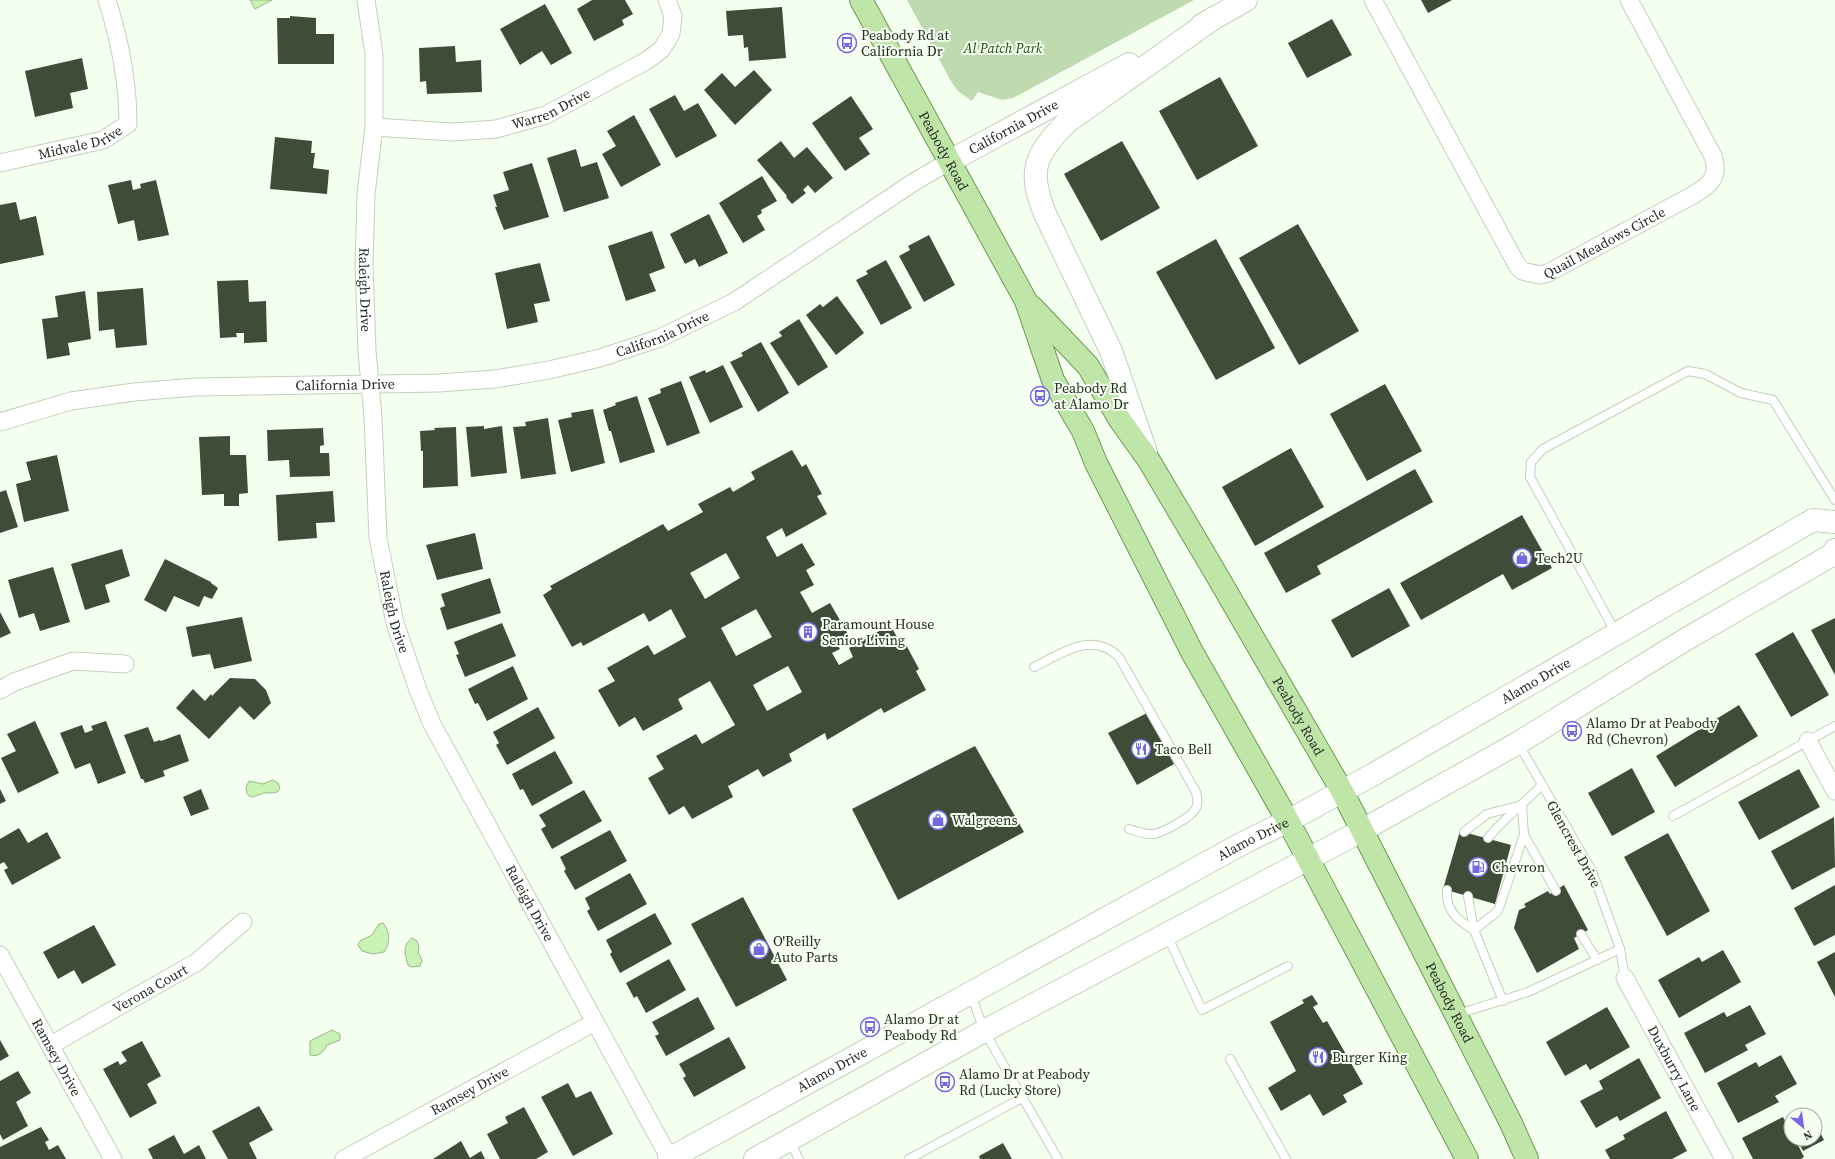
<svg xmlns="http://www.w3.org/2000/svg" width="1835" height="1159" viewBox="0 0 1835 1159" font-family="'Source Serif 4',serif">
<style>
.green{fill:#bfdab1}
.water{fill:#c9f2b4;stroke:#98b789}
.building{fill:#3f4c38;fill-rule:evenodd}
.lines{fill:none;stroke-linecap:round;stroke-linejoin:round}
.lane-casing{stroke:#c1d1b9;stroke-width:10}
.street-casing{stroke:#c1d1b9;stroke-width:19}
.secondary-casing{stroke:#c1d1b9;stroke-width:24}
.primary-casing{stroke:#6e9a55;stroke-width:24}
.lane{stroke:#fff;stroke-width:8}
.street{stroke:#fff;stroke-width:17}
.secondary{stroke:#fff;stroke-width:22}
.primary{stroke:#bfe5a9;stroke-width:22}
.labels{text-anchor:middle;stroke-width:4;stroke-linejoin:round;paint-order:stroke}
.poi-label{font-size:14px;fill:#272d24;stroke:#f5fff0;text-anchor:start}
.park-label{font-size:14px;font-style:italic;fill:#264a0b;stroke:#f5fff0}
.street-label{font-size:14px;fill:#272d24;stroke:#f5fff0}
</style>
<rect width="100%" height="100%" fill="#f5fff0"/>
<polygon class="green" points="907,0 1194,0 1013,98 1002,100 978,92 972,101 958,91 952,83"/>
<g class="water">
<polygon points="250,0 272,0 255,9"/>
<path d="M273,780L278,783L280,788L277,792C272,794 270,792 265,793C257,794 247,804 246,787L249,781L263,784Z"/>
<path d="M383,923C391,932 390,944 384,952L373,954L362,951L358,945L360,941L372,935L379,924Z"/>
<path d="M412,938L417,941L419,947L418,952L422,960L420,966L411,967L408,965C405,954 402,946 412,938Z"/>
<path d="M332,1030L340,1034V1040L327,1045C323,1053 319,1057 310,1055V1041Z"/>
</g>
<g class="building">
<polygon points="592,0 625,0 633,14 622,20 624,25 594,41 577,9"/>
<polygon points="1421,0 1452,0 1428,13"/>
<polygon points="545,4 572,53 551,65 542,51 520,65 500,29"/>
<polygon points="782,7 786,58 749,61 748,47 744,48 743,35 728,36 726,11"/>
<polygon points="290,16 316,18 316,34 334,34 334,64 278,64 277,18 290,18"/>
<polygon points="1332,19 1352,55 1307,78 1288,43"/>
<polygon points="455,46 456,62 481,60 482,92 427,94 426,81 420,82 419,48"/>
<polygon points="82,58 88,89 70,93 73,108 35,117 25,71"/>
<polygon points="754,70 772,90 735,125 704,90 722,73 735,87"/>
<polygon points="1220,77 1258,146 1197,180 1159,111"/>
<polygon points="675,95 684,111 698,103 717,136 676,158 649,109"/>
<polygon points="851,96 873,129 859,138 870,154 845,171 812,123"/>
<polygon points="634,115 661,165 621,187 602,154 616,146 607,131"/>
<polygon points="275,137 312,141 311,153 315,153 313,168 329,170 327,194 270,189"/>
<polygon points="781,141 794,158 807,147 833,178 815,193 808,185 803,190 806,193 792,204 786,197 787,196 757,160"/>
<polygon points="1122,141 1160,208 1101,241 1064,174"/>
<polygon points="576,149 581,167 597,162 609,198 564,212 547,158"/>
<polygon points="532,163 549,217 504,230 495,207 497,207 493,195 509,190 503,172"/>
<polygon points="762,176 777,201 761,210 762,213 757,216 765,230 743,243 719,203"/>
<polygon points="131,180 133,190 141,188 140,184 156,180 169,235 138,241 134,220 118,224 108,185"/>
<polygon points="16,202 20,220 36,216 44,255 0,264 0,205"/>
<polygon points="709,214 728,253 699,267 695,259 685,264 670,234"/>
<polygon points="1298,224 1359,331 1299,365 1239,258"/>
<polygon points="652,231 665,268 649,274 656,291 626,301 608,246"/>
<polygon points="929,235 955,285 924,302 899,256 910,250 908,246"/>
<polygon points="1216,239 1275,348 1216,380 1156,272"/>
<polygon points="886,260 912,308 881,325 856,280 868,274 866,271"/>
<polygon points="540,263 550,301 534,304 538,322 507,329 495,273"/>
<polygon points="248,280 249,302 266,301 267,342 244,343 244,333 236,333 237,337 220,338 217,281"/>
<polygon points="143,288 147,345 116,348 114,329 99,331 97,292"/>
<polygon points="85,291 91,339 68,343 70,355 47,359 42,319 58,317 55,296"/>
<polygon points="837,296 864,333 836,355 806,315 820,304 823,307"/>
<polygon points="799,319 828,367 798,386 770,343 782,336 779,332"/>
<polygon points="761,342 789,393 758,412 730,362 743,356 741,353"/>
<polygon points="723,365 743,407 710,423 689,377 705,370 706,373"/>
<polygon points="681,381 700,433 667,446 648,398 661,393 660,389"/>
<polygon points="1385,384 1422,451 1367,481 1330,414"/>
<polygon points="637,396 655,452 620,463 611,431 609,431 603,410 616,405 615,403"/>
<polygon points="593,409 605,463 571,472 558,420 572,417 571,413"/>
<polygon points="548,418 556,474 521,479 513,427 526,426 525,422"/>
<polygon points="484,426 484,429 502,426 507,473 471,477 466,427"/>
<polygon points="456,427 458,486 423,488 423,451 421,451 420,431 435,430 434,428"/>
<polygon points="323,428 324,445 320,446 320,453 329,453 330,476 290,477 289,460 268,461 267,430"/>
<polygon points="230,436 230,455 246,455 248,493 239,494 239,506 224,506 224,494 202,495 199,437"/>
<polygon points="1291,448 1324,507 1255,546 1222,487"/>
<path d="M792,450L802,467L806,464L822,494L817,496L827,514L786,537L782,528L766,537L777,557L802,543L815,565L806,570L814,585L800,592L812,613L830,603L849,636L836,643L840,649L832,653L839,665L853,657L849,648L890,625L900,642L904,641L919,669L916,671L926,690L884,713L881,708L827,740L825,733L789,754L792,761L763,777L758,769L728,786L733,797L692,819L684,806L669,815L648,778L664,769L656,756L696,734L702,744L735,725L710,681L678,699L683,709L643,731L635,717L619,727L598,690L615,681L607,668L648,645L654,655L686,637L671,609L649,622L644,613L583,646L581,642L572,647L543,595L552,589L550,586L663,524L668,531L703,512L698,504L730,487L733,492L755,479L751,472ZM726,553L740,578L705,599L690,573ZM756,609L772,637L736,656L721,628ZM788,666L802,692L767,711L753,685Z"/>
<polygon points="57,455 69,511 24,522 16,484 31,480 26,462"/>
<polygon points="1415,469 1433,502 1317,566 1321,574 1286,593 1264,553"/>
<polygon points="6,490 18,527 0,533 0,492"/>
<polygon points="333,491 335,522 316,523 317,538 278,541 276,495"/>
<polygon points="1522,515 1552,568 1512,590 1503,574 1421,620 1400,583"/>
<polygon points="475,533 483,569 437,580 426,545"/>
<polygon points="122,549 130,576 105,585 110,602 85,610 71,564"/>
<polygon points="165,559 211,582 211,583 218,588 212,599 204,596 199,607 174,596 166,612 144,600"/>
<polygon points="53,567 70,622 40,631 34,613 19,618 8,580"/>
<polygon points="490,578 501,613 447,630 440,608 445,606 441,594"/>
<polygon points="1389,588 1410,626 1352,658 1331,620"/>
<polygon points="0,612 11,633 0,638"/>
<polygon points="242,617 252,661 214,669 210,654 192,657 186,627"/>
<polygon points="1835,618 1835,675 1811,630"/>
<polygon points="502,623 516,656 465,677 456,655 459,654 454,642"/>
<polygon points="1793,632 1829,695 1791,717 1755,654"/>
<polygon points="513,666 528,699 487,721 478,703 475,704 468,689"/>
<polygon points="230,678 255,679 266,690 271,703 254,720 240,706 209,739 176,708 193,689 205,701 211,694 212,696"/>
<polygon points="1739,705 1758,736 1675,787 1656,756"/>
<polygon points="538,707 555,738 507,765 496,745 499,743 493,732"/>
<polygon points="1147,713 1174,764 1137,785 1108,733"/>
<polygon points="35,721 59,773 18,793 1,758 16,751 7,734"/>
<polygon points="106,721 126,773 98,784 90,763 75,769 60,733 82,725 85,733 93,730 91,726"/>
<polygon points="148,727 154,742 160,740 161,741 180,734 189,761 165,770 163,771 165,776 145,783 143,779 141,779 124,735"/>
<polygon points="975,746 1024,832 898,900 852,809"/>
<polygon points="555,751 573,783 532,806 523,789 520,790 512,774"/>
<polygon points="1632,768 1655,812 1612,836 1588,793"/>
<polygon points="1799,769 1820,807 1759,840 1738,802"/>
<polygon points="0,789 6,801 0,804"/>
<polygon points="201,789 209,809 191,816 183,797"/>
<polygon points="584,790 602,821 552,849 541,829 546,826 539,815"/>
<polygon points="1834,817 1835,867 1792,890 1771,851"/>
<polygon points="19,828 28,843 47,832 61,858 12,885 4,870 8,868 4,862 0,864 0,839"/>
<polygon points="610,830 627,861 575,890 564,871 566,869 560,857"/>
<polygon points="1460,831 1511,845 1495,904 1443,889"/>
<polygon points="1668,833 1710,911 1667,936 1624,857"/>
<polygon points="630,873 647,904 598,931 587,911 590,909 585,898"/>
<polygon points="1564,885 1588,930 1574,938 1579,949 1537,973 1514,928 1519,910 1526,907 1524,904 1548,891 1550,894"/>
<polygon points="1835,885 1835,935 1814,946 1794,908"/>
<polygon points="743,897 787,980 736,1007 691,924"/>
<polygon points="655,913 672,944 620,973 610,954 612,952 606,940"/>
<polygon points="94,925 116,965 82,984 74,970 58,979 43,952"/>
<polygon points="1723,950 1741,982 1679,1018 1658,980 1699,957 1702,962"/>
<polygon points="1835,952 1835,997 1817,962"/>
<polygon points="669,959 686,990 646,1013 637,996 634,998 626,983"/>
<polygon points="1312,995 1318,1004 1313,1007 1323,1023 1327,1021 1363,1084 1343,1095 1347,1102 1323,1116 1310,1094 1281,1111 1268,1088 1296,1071 1270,1022 1304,1003 1302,1000"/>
<polygon points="698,997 715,1029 666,1056 655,1036 659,1034 652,1022"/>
<polygon points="1750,1005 1766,1034 1745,1045 1748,1050 1705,1073 1684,1033 1724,1012 1727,1017"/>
<polygon points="1607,1007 1630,1047 1590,1070 1586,1064 1565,1076 1546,1042"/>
<polygon points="729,1037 746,1068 694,1097 683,1078 686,1076 679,1064"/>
<polygon points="0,1040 9,1056 0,1061"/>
<polygon points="142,1041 161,1076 147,1084 157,1103 130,1118 103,1069 118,1061 120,1065 127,1061 121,1052"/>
<polygon points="1781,1055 1797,1084 1775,1096 1779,1102 1738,1123 1717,1083 1756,1062 1759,1067"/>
<polygon points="1639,1058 1661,1098 1620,1121 1617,1116 1596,1128 1580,1101 1603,1089 1599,1081"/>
<polygon points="18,1071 31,1093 16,1102 28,1126 3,1140 0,1134 0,1081"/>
<polygon points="568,1083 576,1098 591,1091 613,1134 573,1156 541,1097"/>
<polygon points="259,1106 273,1130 249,1143 257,1159 228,1159 212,1131"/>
<polygon points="524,1107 548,1152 536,1159 500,1159 487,1134 508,1123 505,1117"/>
<polygon points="1808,1110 1811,1115 1799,1115"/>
<polygon points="1666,1111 1687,1151 1672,1159 1610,1159 1605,1150 1625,1139 1623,1135"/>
<polygon points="1783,1117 1791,1132 1791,1139 1795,1139 1804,1157 1801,1159 1753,1159 1742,1138"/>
<polygon points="1815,1123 1824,1140 1803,1151 1797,1139 1815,1139"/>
<polygon points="41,1127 49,1140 45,1142 49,1150 58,1145 66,1159 0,1159 0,1147"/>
<polygon points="174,1135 184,1154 199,1145 206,1159 153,1159 148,1149"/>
<polygon points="461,1141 470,1158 481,1151 485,1159 433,1159"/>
<polygon points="1003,1143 1012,1159 980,1159 979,1156"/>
</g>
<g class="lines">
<defs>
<g id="lane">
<polyline points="1616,633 1530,477 1531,462 1543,449 1688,371 1705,374 1741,393 1773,400 1835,500"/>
<path d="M1034,667C1061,654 1092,630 1119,657L1196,792C1197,798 1199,802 1196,808C1192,817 1164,832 1154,834C1146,835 1136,831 1129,829"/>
<polyline points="1518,743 1592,871 1620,949 1625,978"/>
<polyline points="1673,816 1835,726"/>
<polyline points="1524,835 1556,891"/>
<path d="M1488,838C1504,819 1524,803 1542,785"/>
<path d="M1447,890C1445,910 1458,921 1474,930L1498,911L1524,835L1522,805L1487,814L1464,832"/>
<polyline points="1468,896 1474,930 1503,1001"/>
<polyline points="1581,934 1597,960"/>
<polyline points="1167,935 1202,1010 1288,966"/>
<polyline points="971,994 984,1031 1058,1159"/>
<polyline points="1458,1014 1528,992 1620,949"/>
<polyline points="1230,1059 1286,1159"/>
<polyline points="789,1140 799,1159"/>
<polyline points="909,1159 1022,1098"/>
</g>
<g id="street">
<path id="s1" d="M366,0L374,54V127L366,194L364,266L367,351L373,417L378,538L395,623L418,690L432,724L670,1159"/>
<path id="s2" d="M1373,0L1517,265L1522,271L1540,275L1548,273L1693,195C1710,185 1720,177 1713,156L1629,0"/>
<path id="s3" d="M374,127L453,132L496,129L546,115L646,61L661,50L671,34L673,16L667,0"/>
<path id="s4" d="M0,163L103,140L128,124C128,81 120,41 107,0"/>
<path id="s5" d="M0,422L71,401L134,392L196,387L439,383L495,379L549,370L600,358L660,338L734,302L914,182L950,161"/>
<polyline points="0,690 14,682 73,661 125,664"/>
<polyline points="1808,741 1835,791"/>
<path id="s6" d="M0,955L113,1159"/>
<path id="s7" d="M1625,978L1724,1159"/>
<path id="s8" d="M51,1045L197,962L243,922"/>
<path id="s9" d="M344,1159L595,1022"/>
</g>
<g id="secondary">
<polyline points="1202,25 1246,0"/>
<path id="s10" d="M950,161L1129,64"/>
<path d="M1146,452L1111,351L1046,216C1027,171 1034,156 1067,122L1214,18"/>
<path id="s11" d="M669,1159L1243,843L1288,821L1374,774L1813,520L1835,522"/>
<polyline points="755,1159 984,1031 1361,831 1518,743 1683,641 1832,555 1835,550"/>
</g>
<g id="primary">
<path id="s12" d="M861,0L1026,301L1053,380L1083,431L1096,463L1192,652L1288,821L1467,1159"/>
<path id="s13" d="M1032,307L1088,366L1120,420L1148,459L1212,567L1342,791L1510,1121L1527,1159"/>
</g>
</defs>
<use href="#lane" class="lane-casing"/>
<use href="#street" class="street-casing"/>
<use href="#secondary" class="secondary-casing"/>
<use href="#primary" class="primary-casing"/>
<use href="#lane" class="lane"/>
<use href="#street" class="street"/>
<use href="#secondary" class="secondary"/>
<use href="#primary" class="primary"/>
</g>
<defs>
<symbol id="bus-ring" viewBox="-11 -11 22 22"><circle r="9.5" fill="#f5fff0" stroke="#7566e1" stroke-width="1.5"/><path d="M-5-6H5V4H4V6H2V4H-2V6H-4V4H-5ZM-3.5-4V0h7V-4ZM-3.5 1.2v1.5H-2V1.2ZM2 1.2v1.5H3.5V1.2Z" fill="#7566e1"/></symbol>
<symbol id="shop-ring" viewBox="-11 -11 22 22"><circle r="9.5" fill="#f5fff0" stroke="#7566e1" stroke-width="1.5"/><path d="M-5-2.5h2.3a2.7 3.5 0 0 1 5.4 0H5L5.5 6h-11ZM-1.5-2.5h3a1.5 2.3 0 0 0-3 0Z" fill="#7566e1"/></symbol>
<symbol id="building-ring" viewBox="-11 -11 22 22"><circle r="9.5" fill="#f5fff0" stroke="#7566e1" stroke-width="1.5"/><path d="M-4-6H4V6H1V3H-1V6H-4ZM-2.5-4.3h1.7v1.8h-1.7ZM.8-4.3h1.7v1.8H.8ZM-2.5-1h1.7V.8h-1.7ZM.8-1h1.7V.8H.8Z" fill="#7566e1"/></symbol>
<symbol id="restaurant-ring" viewBox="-11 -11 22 22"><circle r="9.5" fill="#f5fff0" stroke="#7566e1" stroke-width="1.5"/><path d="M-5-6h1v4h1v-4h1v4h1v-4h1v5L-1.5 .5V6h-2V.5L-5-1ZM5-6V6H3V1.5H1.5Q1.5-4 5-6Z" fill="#7566e1"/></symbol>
<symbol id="fuel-ring" viewBox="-11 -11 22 22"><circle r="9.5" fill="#f5fff0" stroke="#7566e1" stroke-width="1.5"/><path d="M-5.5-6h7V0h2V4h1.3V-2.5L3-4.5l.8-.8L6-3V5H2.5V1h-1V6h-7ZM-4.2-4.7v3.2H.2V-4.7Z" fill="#7566e1"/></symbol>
</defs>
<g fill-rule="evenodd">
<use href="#bus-ring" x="836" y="32" width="22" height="22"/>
<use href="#bus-ring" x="1029" y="385" width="22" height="22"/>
<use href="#shop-ring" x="1511" y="547" width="22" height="22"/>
<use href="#building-ring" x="797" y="621" width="22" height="22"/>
<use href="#bus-ring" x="1561" y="720" width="22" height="22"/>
<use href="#restaurant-ring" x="1130" y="738" width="22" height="22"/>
<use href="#shop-ring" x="927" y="809" width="22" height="22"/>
<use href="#fuel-ring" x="1467" y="856" width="22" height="22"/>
<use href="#shop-ring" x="748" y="938" width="22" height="22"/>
<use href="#bus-ring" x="859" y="1016" width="22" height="22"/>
<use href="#restaurant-ring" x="1307" y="1046" width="22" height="22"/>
<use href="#bus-ring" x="934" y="1071" width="22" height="22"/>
</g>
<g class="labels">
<g class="poi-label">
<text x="861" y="40">Peabody Rd at<tspan x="861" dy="16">California Dr</tspan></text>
<text x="1054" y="393">Peabody Rd<tspan x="1054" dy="16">at Alamo Dr</tspan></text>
<text x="1536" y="563">Tech2U</text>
<text x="822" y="629">Paramount House<tspan x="822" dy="16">Senior Living</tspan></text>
<text x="1586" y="728">Alamo Dr at Peabody<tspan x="1586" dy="16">Rd (Chevron)</tspan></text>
<text x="1155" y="754">Taco Bell</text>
<text x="952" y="825">Walgreens</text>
<text x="1492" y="872">Chevron</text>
<text x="773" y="946">O'Reilly<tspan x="773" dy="16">Auto Parts</tspan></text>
<text x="884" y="1024">Alamo Dr at<tspan x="884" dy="16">Peabody Rd</tspan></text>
<text x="1332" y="1062">Burger King</text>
<text x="959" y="1079">Alamo Dr at Peabody<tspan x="959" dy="16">Rd (Lucky Store)</tspan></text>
</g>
<g class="park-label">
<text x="1003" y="53">Al Patch Park</text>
</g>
<g class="street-label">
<text dy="5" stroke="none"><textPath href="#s3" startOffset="181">Warren Drive</textPath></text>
<text dy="5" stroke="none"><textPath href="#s10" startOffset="72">California Drive</textPath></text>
<text dy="5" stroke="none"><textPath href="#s4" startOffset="83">Midvale Drive</textPath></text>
<text dy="5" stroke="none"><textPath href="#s12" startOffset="172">Peabody Road</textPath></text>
<text dy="5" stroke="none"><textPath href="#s2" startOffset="400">Quail Meadows Circle</textPath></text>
<text dy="5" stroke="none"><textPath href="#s1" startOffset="291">Raleigh Drive</textPath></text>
<text dy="5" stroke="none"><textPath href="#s5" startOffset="673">California Drive</textPath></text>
<text dy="5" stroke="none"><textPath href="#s5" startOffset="349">California Drive</textPath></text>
<text dy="5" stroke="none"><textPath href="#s1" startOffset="615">Raleigh Drive</textPath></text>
<text dy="5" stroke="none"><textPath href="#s11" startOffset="990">Alamo Drive</textPath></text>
<text dy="5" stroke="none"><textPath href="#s13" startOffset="490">Peabody Road</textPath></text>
<text dy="5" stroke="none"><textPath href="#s11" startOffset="666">Alamo Drive</textPath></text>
<text transform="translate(1574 844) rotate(61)" y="5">Glencrest Drive</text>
<text dy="5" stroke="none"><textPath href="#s1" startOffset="938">Raleigh Drive</textPath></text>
<text dy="5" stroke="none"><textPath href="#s8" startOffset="114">Verona Court</textPath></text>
<text dy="5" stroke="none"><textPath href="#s13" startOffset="814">Peabody Road</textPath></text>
<text dy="5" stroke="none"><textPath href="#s6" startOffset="117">Ramsey Drive</textPath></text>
<text dy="5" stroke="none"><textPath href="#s7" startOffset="103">Duxburry Lane</textPath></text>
<text dy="5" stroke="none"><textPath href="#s11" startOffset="186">Alamo Drive</textPath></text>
<text dy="5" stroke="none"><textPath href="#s9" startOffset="143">Ramsey Drive</textPath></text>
</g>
</g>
<g transform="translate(1803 1127) rotate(151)"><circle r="19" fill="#f5fff0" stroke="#a3ab9e"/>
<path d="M0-3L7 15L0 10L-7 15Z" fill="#7566e1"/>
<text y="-6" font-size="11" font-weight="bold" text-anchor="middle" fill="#272d24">N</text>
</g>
</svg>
